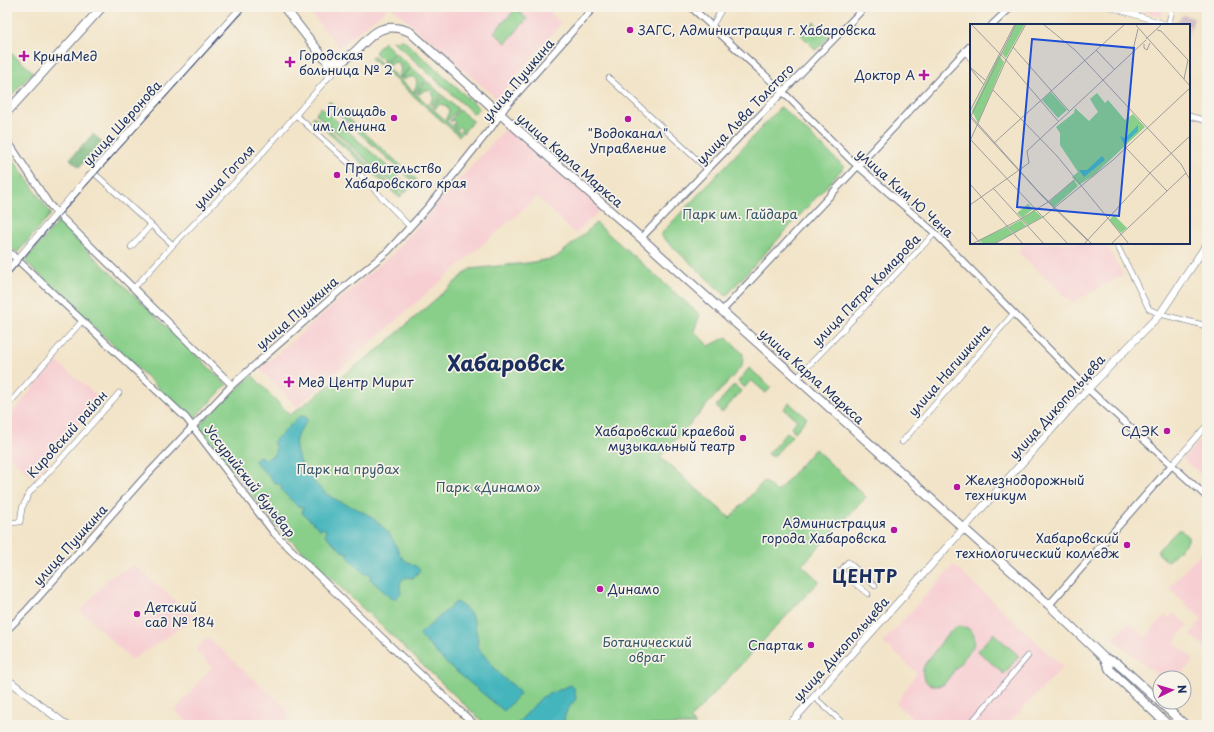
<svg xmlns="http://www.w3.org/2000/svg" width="1214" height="732" viewBox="0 0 1214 732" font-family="'Playpen Sans',sans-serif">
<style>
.built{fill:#f7cfd3}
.industrial{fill:#d2bdc7}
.green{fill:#89cf8a;stroke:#527f74}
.forest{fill:#6eb276;stroke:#44706a}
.water{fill:#45b5bd;stroke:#30728e}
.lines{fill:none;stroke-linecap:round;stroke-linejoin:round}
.minor-casing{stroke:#666e83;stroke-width:6}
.tertiary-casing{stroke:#666e83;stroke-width:8}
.secondary-casing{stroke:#666e83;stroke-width:8}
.primary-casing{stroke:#666e83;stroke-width:10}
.minor{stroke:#fff;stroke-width:5}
.tertiary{stroke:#fff;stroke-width:6}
.secondary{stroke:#fff;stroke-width:7}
.primary{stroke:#fff;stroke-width:8}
.tram{stroke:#1b2f5e;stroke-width:1}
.poi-dot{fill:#b5179e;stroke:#f7f3e8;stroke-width:1.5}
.labels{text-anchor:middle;stroke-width:3.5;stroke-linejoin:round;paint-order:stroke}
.poi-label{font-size:13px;fill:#1b2f5e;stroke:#f7f3e8;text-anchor:start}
.street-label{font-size:13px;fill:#1b2f5e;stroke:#f7f3e8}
.park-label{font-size:13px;fill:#365769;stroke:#f7f3e8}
.district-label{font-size:17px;font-weight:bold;letter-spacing:1px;fill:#1b2f5e;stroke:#f7f3e8}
.town-label{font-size:21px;font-weight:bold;fill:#1b2f5e;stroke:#f7f3e8}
.inset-road{fill:none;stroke:#9c9c9e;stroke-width:1}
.view{fill:#1d4ed8;fill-opacity:0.15;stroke:#1d4ed8;stroke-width:2}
.inset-edge{fill:none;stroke:#1b2f5e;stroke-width:2}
</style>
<rect width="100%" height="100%" fill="#f7f3e8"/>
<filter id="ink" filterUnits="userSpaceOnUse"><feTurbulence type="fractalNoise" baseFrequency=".025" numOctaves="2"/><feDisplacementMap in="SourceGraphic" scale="8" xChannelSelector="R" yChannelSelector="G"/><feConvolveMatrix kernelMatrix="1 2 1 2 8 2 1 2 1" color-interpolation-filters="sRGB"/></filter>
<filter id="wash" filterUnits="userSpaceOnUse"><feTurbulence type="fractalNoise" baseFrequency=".012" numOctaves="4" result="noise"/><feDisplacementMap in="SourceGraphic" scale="16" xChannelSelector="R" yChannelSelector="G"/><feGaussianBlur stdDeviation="0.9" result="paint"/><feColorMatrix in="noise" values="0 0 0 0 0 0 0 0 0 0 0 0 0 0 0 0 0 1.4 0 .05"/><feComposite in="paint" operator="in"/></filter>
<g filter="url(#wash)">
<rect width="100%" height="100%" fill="#f2e4c8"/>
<g class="built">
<polygon points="306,7 389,7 339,47"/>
<polygon points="391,7 544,7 561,23 497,99"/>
<polygon points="1131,7 1164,7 1161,17"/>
<polygon points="506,128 601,209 575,234 537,197 297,407 260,369 393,253"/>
<polygon points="1026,243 1105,243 1123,275 1072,303 1018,252"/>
<polygon points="56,361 101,399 34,478 7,455 7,419"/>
<polygon points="1207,433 1207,480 1183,459"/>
<polygon points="1207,546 1207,649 1190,634 1202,619 1169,588"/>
<polygon points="134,565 193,617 188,623 132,660 81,611 109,577"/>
<polygon points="954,565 1063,667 1007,725 920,725 896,704 917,673 883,642"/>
<polygon points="1174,613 1188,625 1174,642 1194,660 1177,678 1161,678 1113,639 1128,622 1145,637 1165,615 1169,619"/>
<polygon points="207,637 287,709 288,725 191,725 175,711 212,667 196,650"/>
</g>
<polygon class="industrial" points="1183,15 1194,18 1189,35 1189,25 1173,25"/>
<g class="green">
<polygon points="516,9 527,19 506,43 494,32"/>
<polygon points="814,22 829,37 816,50 801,35"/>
<polygon points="403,40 479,108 474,114 393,41"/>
<polygon points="384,42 394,52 384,63 383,61 384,59 381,57 380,58 376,55 377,53 375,52"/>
<polygon points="7,49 33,72 7,100"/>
<polygon points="395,53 410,66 400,78 398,76 401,70 399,63 395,62 388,66 385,64"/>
<polygon points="373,56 461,134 459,136 371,58"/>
<path d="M411,67L426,80L416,92L414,91L417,84L416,79C411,75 408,77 404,80L401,78Z"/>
<polygon points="427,81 442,95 432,106 430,104 434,97 431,90 425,90 419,94 417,93"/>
<polygon points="443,96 458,109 448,120 446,119 449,112 447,106 440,104 435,109 433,107"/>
<polygon points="329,101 417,180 414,182 327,104"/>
<polygon points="321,107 410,187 404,194 316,114"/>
<polygon points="781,107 844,167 726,296 660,235"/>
<polygon points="459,110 473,121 463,133 460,131 462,129 460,127 458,129 453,125 455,122 453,120 451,122 450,121"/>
<polygon points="314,116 402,195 400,198 312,118"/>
<polygon points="7,150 51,214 17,253 7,243"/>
<polygon points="58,222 227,385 192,420 25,261"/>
<polygon points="596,223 700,315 694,331 709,346 727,337 743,354 742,366 660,457 730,518 764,481 777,492 815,449 866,497 802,565 819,581 690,719 696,725 486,725 278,528 198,426 252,375 290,415 380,348 470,269 528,263 555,258 574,243"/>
<polygon points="749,368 771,387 766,393 751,380 744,388 738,382"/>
<polygon points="734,385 741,391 722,413 716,406"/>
<polygon points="789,403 807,418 795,432 791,428 797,420 784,409"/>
<polygon points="787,432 792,436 773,457 768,454"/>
<polygon points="1178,530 1181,530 1188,537 1188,541 1169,560 1167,561 1158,553 1158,550"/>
<path d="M959,626C972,627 978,636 972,648L943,685C928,689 918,678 925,664L950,631L954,628Z"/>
<polygon points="993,633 1019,656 1004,674 978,651"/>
</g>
<polygon class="forest" points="93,134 102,142 79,167 70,159"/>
<g class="water">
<path d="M302,416L306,417L307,421C304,426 299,431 297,436C289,455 316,488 331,497C344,505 359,508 371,517C380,524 389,532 394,542C397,547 398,553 402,558C407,563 415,564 420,570L413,578C402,575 398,583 401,593L395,599L391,598L370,579L371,576L369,573L365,574L348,557V552H343L325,535L326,532L325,529L323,528L320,529L302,513L303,508L300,506L298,507L281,490L282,487L279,484H276L256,463L255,460L259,456L266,459L273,456L276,449L273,442L299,417Z"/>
<path d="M456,602C475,613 474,621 478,641L477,644L478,648L502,677L514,686L520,694L504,711L446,663L419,635Z"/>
<path d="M571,685L574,688L576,699C569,707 563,714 564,725L517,724L542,697Z"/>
</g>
</g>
<g filter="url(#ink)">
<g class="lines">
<defs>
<g id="minor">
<polyline points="1110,7 1168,25"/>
<polyline points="1168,25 1173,7"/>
<polyline points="712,26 723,7"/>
<polyline points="965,50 971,59"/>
<polyline points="323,57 326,63 327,79"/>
<polyline points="609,78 707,169"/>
<polyline points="296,115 351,165 410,227"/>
<polyline points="1189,116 1207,121"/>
<polyline points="93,172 173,245"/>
<polyline points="1116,243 1149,309 1160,314 1207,326"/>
<polyline points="131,247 151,225"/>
<polyline points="134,288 173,245 251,166 327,79 346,60"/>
<polyline points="796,379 935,233"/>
<polyline points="7,406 82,321"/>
<polyline points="902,442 1014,313"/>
<polyline points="1172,465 1207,425"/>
<polyline points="7,523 20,522 22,508 30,492 61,459 119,393"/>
<polyline points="843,568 848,562 875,586"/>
<polyline points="840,571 868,594"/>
<polyline points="814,697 845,725"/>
<polyline points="969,725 1028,656"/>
</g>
<g id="tertiary">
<polyline points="691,7 782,91 851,160 935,233 1088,389 1207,497"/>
<polyline points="992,25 1011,7"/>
<polyline points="7,140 49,204 58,214 232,385"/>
<polyline points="641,238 865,7"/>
<polyline points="7,250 186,418 274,533 400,655 475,725"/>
<polyline points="722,311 971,45"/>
<polyline points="1049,605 1172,465"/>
<polyline points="7,630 27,610 143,479 232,385 338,292 388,251 428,207 491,128 506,106 594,7"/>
</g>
<g id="secondary">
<polyline points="7,272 93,172 242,7"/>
<polyline points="7,679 66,725"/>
<polyline points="789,725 1084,393 1160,314 1207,244"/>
</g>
<g id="primary">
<path d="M284,7L323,57C349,73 360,39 380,30C389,26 401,28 410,32L491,106L641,238L1049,605L1104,658L1110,670L1168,725"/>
<polyline points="7,112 102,7"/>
<polyline points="1104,658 1117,663 1160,702"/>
<polyline points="1160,702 1185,725"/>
</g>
</defs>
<use href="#minor" class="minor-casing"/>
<use href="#tertiary" class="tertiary-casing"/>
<use href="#secondary" class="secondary-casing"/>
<use href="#primary" class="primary-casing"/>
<use href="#minor" class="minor"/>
<use href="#tertiary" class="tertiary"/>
<use href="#secondary" class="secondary"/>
<use href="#primary" class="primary"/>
<polyline class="tram" points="7,277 58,217 246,7"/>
</g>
</g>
<g class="poi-dot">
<circle cx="630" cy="30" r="4"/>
<path d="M22 50h4v4h4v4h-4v4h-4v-4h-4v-4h4z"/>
<path d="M288 56h4v4h4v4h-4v4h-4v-4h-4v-4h4z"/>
<path d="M922 69h4v4h4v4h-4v4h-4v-4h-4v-4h4z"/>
<circle cx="394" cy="118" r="4"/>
<circle cx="628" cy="119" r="4"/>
<circle cx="337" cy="175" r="4"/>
<path d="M287 376h4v4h4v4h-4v4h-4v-4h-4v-4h4z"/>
<circle cx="1167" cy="431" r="4"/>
<circle cx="743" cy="438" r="4"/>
<circle cx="957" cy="487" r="4"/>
<circle cx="894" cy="530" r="4"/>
<circle cx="1127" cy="545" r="4"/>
<circle cx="600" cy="589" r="4"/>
<circle cx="137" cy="614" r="4"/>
<circle cx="811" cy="645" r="4"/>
</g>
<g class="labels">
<g class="poi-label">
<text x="638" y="35">ЗАГС, Администрация г. Хабаровска</text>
<text x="299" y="60">Городская<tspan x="299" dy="15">больница № 2</tspan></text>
<text x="33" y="61">КринаМед</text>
<text x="915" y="80" text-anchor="end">Доктор А</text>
<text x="386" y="116" text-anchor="end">Площадь<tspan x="386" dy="15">им. Ленина</tspan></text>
<text x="628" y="138" text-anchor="middle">"Водоканал"<tspan x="628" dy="15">Управление</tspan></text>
<text x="345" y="173">Правительство<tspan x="345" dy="15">Хабаровского края</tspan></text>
<text x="298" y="387">Мед Центр Мирит</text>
<text x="735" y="436" text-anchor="end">Хабаровский краевой<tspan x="735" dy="15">музыкальный театр</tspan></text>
<text x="1159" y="436" text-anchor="end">СДЭК</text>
<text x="965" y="485">Железнодорожный<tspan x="965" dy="15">техникум</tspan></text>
<text x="886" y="528" text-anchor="end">Администрация<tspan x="886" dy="15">города Хабаровска</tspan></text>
<text x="1119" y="543" text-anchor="end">Хабаровский<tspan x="1119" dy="15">технологический колледж</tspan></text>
<text x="608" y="594">Динамо</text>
<text x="145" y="612">Детский<tspan x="145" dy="15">сад № 184</tspan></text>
<text x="803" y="650" text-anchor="end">Спартак</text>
</g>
<g class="street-label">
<text transform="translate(518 80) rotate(-50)" y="5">улица Пушкина</text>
<text transform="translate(745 114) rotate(-46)" y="5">улица Льва Толстого</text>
<text transform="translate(122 123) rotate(-48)" y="5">улица Шеронова</text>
<text transform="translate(570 160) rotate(41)" y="5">улица Карла Маркса</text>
<text transform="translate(224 177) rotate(-47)" y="5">улица Гоголя</text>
<text transform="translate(905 193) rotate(42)" y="5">улица Ким Ю Чена</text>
<text transform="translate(866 290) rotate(-46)" y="5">улица Петра Комарова</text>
<text transform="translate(297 313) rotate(-41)" y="5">улица Пушкина</text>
<text transform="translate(949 370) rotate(-49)" y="5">улица Нагишкина</text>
<text transform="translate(812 376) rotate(42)" y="5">улица Карла Маркса</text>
<text transform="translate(1057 407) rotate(-48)" y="5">улица Дикопольцева</text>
<text transform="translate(67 434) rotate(-48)" y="5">Кировский район</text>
<text transform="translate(250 481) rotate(52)" y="5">Уссурийский бульвар</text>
<text transform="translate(70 545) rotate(-48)" y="5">улица Пушкина</text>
<text transform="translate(841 649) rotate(-48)" y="5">улица Дикопольцева</text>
</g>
<g class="park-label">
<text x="740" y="219">Парк им. Гайдара</text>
<text x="348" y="474">Парк на прудах</text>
<text x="488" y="492">Парк «Динамо»</text>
<text x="647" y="647">Ботанический<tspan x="647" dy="15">овраг</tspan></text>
</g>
<g class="district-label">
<text x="865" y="583">ЦЕНТР</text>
</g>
<g class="town-label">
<text x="506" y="371">Хабаровск</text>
</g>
</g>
<g transform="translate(970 24)">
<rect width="220" height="220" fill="#f2e4c8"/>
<path d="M46,0H55L36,34L32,30ZM29,31L34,38L8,99L2,87ZM81,68L97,86L88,94L72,76ZM127,69L135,79L138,76L155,96L163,90L175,103L124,151L109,161L102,153L108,148L90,121V109L86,103L104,89L105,84L119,97L128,88L120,75ZM104,156L108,162L84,183L79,178ZM58,180L63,185L52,194L47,189ZM64,186L72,193L58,201L52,195ZM144,191L157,204L151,209L139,196ZM51,196L56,202L44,209L38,203ZM37,203L43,210L23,220H13L9,216Z" fill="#89cf8a"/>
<path d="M168,101V107L154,120L150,112L155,114ZM132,132L135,136L114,153L109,146H117Z" fill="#45b5bd"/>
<path class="inset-road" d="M1,0L36,36L88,97M46,0L1,92L67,166L122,220M73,0L105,26L211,140L220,156M165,0L220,62M187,6L191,7L218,36L214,55M176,15L192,0M174,20V24L177,26L180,19M43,23L99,87M126,26L144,45M163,26L168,5M0,43L15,56M0,44L14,61M23,66L87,132L159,220M0,87L45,0M1,94L72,172L118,217M0,115L98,220M0,117L36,36L56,0M24,119L155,0M156,124L197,167M0,160L53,220M23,164L74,220M0,181L59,139L57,127L176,16M0,207L11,220M2,220L51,195L78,178L104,156M24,220L73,193L143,136L220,64M114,220L180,149L220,112M141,220L216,149"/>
<path class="view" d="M62,15L164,24L149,192L47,183Z"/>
<rect width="220" height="220" class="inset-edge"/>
</g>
<rect width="1214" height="732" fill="none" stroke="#f7f3e8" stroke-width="24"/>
<g transform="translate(1172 690) rotate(85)"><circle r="19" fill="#f7f3e8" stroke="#9fa5b1"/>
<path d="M0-3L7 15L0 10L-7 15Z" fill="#b5179e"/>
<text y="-6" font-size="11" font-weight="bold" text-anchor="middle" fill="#1b2f5e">N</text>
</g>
</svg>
